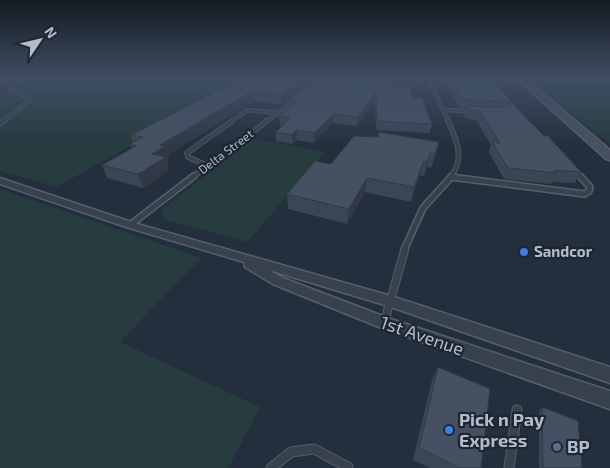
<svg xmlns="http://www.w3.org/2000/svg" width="610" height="468" viewBox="0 0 610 468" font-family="'Exo 2',sans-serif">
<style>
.green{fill:#263c3f}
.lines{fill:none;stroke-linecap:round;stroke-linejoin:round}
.service-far4-casing{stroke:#565f6c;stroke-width:4.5}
.service-far3-casing{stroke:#565f6c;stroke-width:5.5}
.service-far2-casing{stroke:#565f6c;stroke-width:8}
.service-far1-casing{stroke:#565f6c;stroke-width:9}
.service-casing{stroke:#565f6c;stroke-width:11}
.minor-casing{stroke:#565f6c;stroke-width:3}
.secondary-casing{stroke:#565f6c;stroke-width:3}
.service-far4{stroke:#38414e;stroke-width:3}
.service-far3{stroke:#38414e;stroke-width:4}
.service-far2{stroke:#38414e;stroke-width:5}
.service-far1{stroke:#38414e;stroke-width:7}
.service{stroke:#38414e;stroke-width:9}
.minor{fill:#38414e;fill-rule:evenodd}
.secondary{fill:#465061;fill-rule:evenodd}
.wall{fill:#3b4654}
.shaded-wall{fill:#303945}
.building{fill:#455162;stroke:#303945}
.shop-dot{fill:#3f7fe0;stroke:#1d2633;stroke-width:2}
.service-dot{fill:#5c6f8a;stroke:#1d2633;stroke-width:2}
.labels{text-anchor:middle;stroke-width:4.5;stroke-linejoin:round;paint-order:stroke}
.far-street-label{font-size:12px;fill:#b4bcc9;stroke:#1d2633}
.poi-label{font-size:15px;font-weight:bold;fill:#b4bcc9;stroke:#1d2633;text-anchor:start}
.near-street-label{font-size:18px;fill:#b4bcc9;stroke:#1d2633}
.near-poi-label{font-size:18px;font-weight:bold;fill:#b4bcc9;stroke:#1d2633;text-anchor:start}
</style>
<rect width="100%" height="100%" fill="#242f3e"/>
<g class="green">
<polygon points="54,79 254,79 56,187 0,171 0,95"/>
<polygon points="541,88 610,90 610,144"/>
<polygon points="254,138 325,152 247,242 163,219 162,209"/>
<polygon points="0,189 201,258 120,342 260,407 228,468 0,468"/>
</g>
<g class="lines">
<defs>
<g id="service-far4">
<polyline points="428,79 449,122"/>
<polyline points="444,110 472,111"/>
<polyline points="2,122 29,101 28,98 10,88"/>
<polyline points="230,122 247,110 278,113"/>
<polyline points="266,122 296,99"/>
</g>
<g id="service-far3">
<path d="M448,121C457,141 465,157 451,177"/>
<polyline points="0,124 4,121"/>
<polyline points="208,166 188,157 187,153 232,121"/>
<polyline points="575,171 581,177"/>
<polyline points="193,177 267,121"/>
<polyline points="451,177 454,177"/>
</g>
<g id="service-far2">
<polyline points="451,177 584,194 589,191 590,187 580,176"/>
<polyline points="130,225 194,176"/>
<polyline points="404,250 423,208 452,176"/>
</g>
<polyline id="service-far1" points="384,323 405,249"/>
<g id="service">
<polyline points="271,468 291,452 314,449 348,467"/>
<polyline points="509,468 517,410"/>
</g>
<polygon id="minor" points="0,178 134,223 391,296 610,367 610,383 388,306 269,270 283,278 388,318 610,391 610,409 379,327 273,284 245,267 244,262 126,227 0,184"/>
<polygon id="secondary" points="517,79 526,79 610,150 610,160 606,159"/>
</defs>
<use href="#service-far4" class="service-far4-casing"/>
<use href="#service-far3" class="service-far3-casing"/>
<use href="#service-far2" class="service-far2-casing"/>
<use href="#service-far1" class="service-far1-casing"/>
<use href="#service" class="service-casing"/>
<use href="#minor" class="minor-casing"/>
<use href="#secondary" class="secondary-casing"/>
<use href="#service-far4" class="service-far4"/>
<use href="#service-far3" class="service-far3"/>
<use href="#service-far2" class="service-far2"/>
<use href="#service-far1" class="service-far1"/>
<use href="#service" class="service"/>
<use href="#minor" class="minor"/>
<use href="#secondary" class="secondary"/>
</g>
<g class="wall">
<polygon points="241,79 308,79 308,85 294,96 338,82 396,80 393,84 413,98 432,124 430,133 376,130 375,101 357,126 333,123 314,143 297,140 292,144 276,141 276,132 282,126 280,125 279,116 290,108 290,99 281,105 253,101 168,155 169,158 167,160 169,170 143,188 107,178 102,165 132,148 130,144 133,143 131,135"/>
<polygon points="444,79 491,79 526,118 581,172 575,183 552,182 551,184 504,179 489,152 491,145 476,120 466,119 463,114 465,108 459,107"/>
<polygon points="378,132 439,142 436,155 431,168 427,167 424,176 420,175 411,202 365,192 347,224 288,209 287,194 331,164 378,137"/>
<polygon points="438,367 481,468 430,468 413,460 432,380"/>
<polygon points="542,407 582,468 539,468 539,411"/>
</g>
<g class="shaded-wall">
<polygon points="300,79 308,79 308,85 281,105 281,95"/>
<polygon points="392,79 396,79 396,80 387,92 388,84"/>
<polygon points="252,91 253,101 168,155 169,158 167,160 169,170 143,188 138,174 152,154 160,145"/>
<polygon points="376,92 375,101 357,126 358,117"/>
<polygon points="334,114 333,123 314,143 314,133"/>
<polygon points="297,130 297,140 292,144 292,135"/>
<polygon points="439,142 436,155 431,168 435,154"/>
<polygon points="430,153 427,167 424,176 427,162"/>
<polygon points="424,161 420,175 411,202 414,187"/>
<polygon points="367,178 365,192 347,224 349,209"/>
</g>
<g class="building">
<polygon points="241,79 304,79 281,95 252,91 160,145 165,146 152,154 166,157 138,174 102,165 136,146 130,144 143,137 131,135"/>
<polygon points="317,79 338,82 341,79 392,79 388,84 409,85 413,98 422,98 432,124 377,121 376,92 358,117 334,114 314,133 297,130 292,135 276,132 290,118 279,116 296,103 290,103 295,99 290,98"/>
<polygon points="450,79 491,79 526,118 544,136 548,136 581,172 554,170 556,173 508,168 492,142 500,143 479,111 469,110 466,106 507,107 510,106 510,102 462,99"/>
<polygon points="378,132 439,142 435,154 430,153 427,162 424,161 414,187 367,178 349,209 287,194 315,161 331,164 354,136 379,137"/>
<polygon points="438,367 490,389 481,468 459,468 419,448"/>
<polygon points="542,407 578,421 582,468 543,468"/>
</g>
<linearGradient id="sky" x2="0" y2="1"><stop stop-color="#141a22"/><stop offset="0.54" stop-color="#3f4d63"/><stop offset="1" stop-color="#3f4d63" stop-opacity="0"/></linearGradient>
<rect width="610" height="145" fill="url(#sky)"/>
<g class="shop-dot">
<circle cx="524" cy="252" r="5"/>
<circle cx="449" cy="430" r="5"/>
</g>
<circle class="service-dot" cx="557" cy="447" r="5"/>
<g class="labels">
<g class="far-street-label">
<text transform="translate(226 152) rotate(-37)" y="4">Delta Street</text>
</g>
<g class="poi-label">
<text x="534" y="257">Sandcor</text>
</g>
<g class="near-street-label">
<text transform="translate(422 336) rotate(19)" y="6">1st Avenue</text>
</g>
<g class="near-poi-label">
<text x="459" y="426">Pick n Pay<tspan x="459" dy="21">Express</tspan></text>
<text x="567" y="453">BP</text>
</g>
</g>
<g transform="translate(40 40) rotate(55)" stroke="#1d2633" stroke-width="4" paint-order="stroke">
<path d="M0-4L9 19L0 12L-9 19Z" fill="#b4bcc9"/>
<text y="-8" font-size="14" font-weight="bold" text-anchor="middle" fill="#b4bcc9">N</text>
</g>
</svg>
